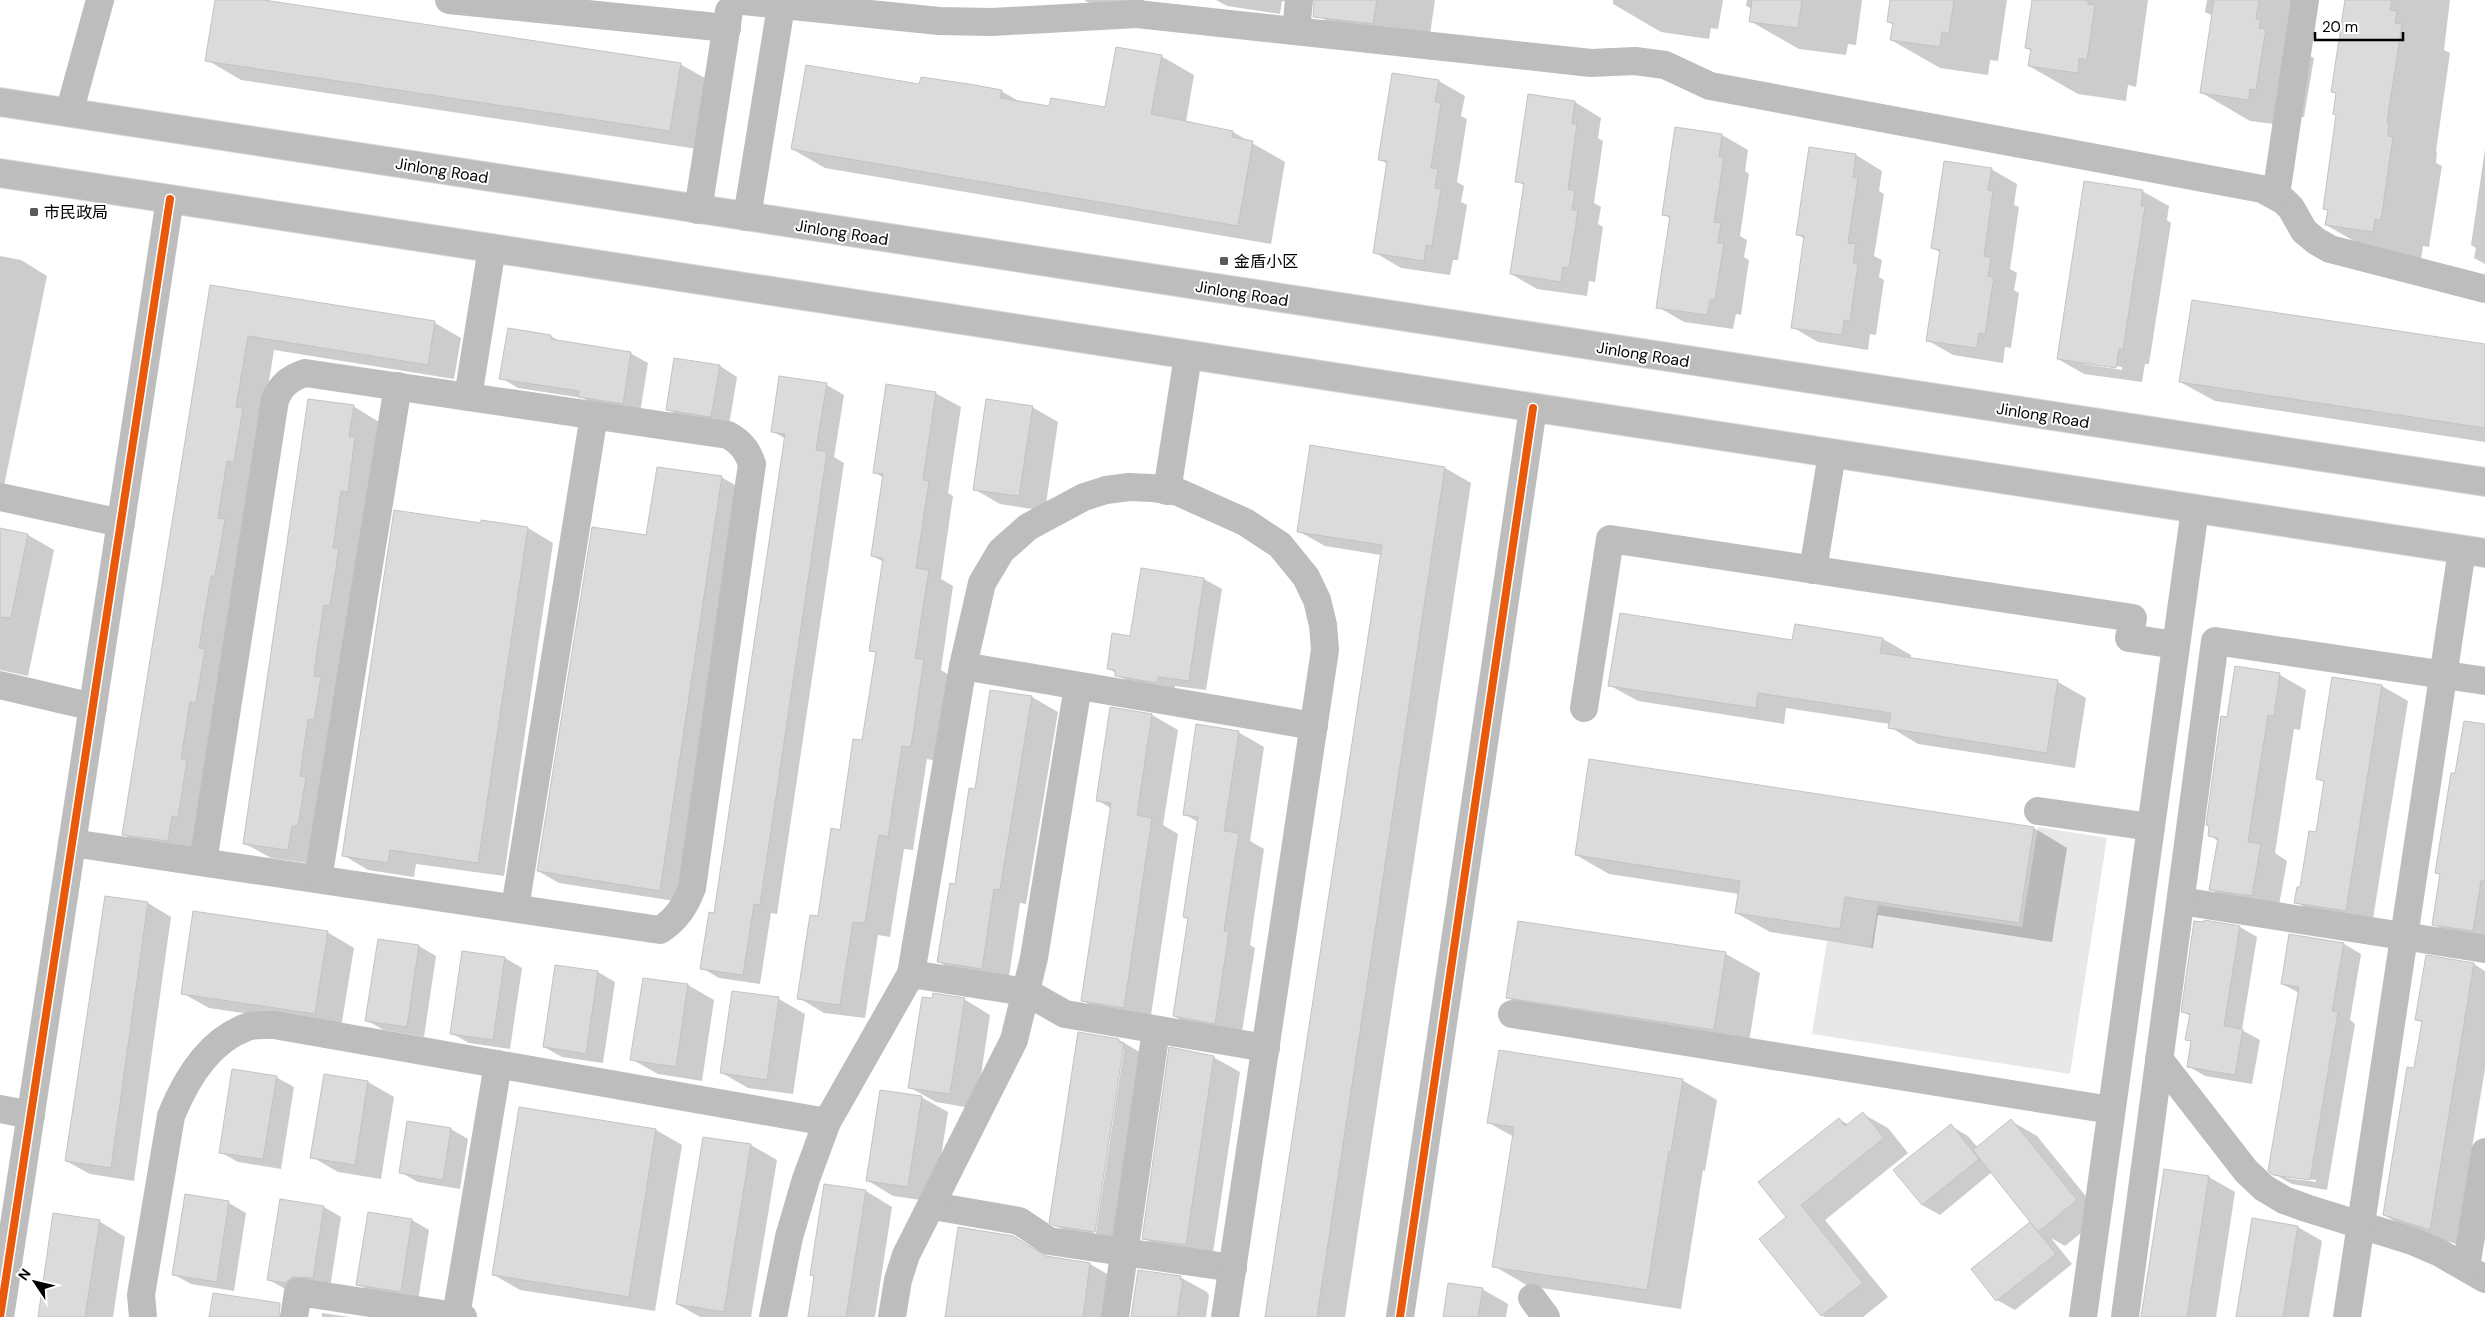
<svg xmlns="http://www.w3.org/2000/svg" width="2485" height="1317" viewBox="0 0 2485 1317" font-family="'DM Sans','Noto Sans SC',sans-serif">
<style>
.green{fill:#e8e8e8}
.shadow{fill:#0003;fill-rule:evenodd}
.building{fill:#dbdbdb;stroke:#c3c3c3}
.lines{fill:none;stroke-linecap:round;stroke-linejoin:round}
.major-casing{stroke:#dbdbdb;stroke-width:30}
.minor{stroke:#bdbdbd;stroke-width:28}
.major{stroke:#bdbdbd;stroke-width:28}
.cycleway-casing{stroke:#fff;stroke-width:11}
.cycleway{stroke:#e8590c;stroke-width:8}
.poi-dot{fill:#595959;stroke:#fff;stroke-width:2}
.labels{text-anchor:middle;stroke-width:4;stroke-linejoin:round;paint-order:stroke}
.street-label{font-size:16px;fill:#000;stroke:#fff}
.poi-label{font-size:16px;fill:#000;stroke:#fff;text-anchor:start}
</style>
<rect width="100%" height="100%" fill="#fff"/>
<polygon class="green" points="2038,827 2107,838 2070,1074 1812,1034 1827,941 1871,947 1878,905 2022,927"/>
<g class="shadow">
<polygon points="216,0 256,0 680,64 715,84 704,150 241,80 207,60"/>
<polygon points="1084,0 1144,0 1144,3 1097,7"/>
<polygon points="1216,0 1289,0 1289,2 1282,1 1280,14 1227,6"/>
<polygon points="1325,0 1435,0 1429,41 1371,46 1322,18"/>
<polygon points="1613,0 1723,0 1718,29 1711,28 1709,39 1661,32 1613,4"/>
<polygon points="1747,0 1862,0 1856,45 1848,44 1846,55 1799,49 1750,21 1752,9 1746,6"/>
<polygon points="1892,0 2007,0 1998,61 1990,60 1988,75 1940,68 1891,40 1894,25 1889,22"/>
<polygon points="2033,0 2148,0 2136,87 2128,85 2126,101 2078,94 2029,66 2032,51 2026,48"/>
<polygon points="2207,0 2312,0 2308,55 2314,58 2304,117 2299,117 2297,127 2250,121 2202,93 2213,16 2205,12"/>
<polygon points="2346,0 2450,0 2444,50 2450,53 2436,151 2437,152 2436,163 2442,166 2429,247 2423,246 2421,259 2375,253 2326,225 2329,211 2324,208 2337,115 2337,94 2332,91"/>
<polygon points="1161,56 1194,75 1186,122 1233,132 1285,162 1271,244 825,168 792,149 920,85 1001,91 1022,103 1050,108 1106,109"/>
<polygon points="1439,81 1465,96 1461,116 1467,119 1457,182 1464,186 1461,202 1467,205 1458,260 1453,260 1450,275 1401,268 1374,252 1388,164 1380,160"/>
<polygon points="1529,96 1575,102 1601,118 1598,138 1603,141 1594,203 1601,207 1598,224 1603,227 1595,282 1589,281 1587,296 1537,289 1511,274 1524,185 1516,181"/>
<polygon points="1722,135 1748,150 1745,171 1749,174 1740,236 1747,240 1744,257 1749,260 1741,315 1736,314 1733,329 1684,322 1658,307 1671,219 1663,214"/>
<polygon points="1810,149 1856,155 1882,171 1879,191 1884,194 1874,256 1882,260 1879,277 1884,280 1876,335 1870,334 1868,350 1818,342 1792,327 1805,239 1797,234"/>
<polygon points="2485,149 2485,264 2474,258 2476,248 2471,245"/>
<polygon points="1991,169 2017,184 2014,205 2019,207 2010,269 2017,273 2014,290 2019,293 2011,348 2005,347 2003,363 1953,355 1927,340 1940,252 1932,248"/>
<path d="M2142,191L2169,206L2167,220L2171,223L2149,364H2145L2142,382L2084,374L2058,359ZM2084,362L2122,367V370L2084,364Z"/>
<polygon points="0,256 21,260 47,276 4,486 0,485"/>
<polygon points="211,287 435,323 461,338 454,379 274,350 194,856 149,849 123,834"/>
<polygon points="551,336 560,342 630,353 648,363 640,413 597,407 583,398 518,388 501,378"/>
<polygon points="2485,345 2485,442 2215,401 2180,382"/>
<polygon points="720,366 737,377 729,426 685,420 667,409"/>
<polygon points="827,385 844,395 834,457 844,463 777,914 771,913 760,984 719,978 702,968 715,915 786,439 772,431"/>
<polygon points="935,393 961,407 948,493 953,496 941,579 953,586 941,670 949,675 936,761 927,759 913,850 904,849 890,937 878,935 865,1018 824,1013 799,998 864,741 877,653 871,650 884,562 872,556 884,478 874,472"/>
<polygon points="353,406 379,422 314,864 271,858 244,843"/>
<polygon points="1032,407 1058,422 1045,511 1000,504 974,489"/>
<polygon points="1312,446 1445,468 1471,483 1345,1317 1266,1317 1381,555 1325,546 1298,531"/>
<polygon points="721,477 742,489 681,902 559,883 538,871 647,537"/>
<polygon points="528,528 553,543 504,876 416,864 414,877 368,870 343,855"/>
<polygon points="0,529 28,535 54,550 28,676 0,670"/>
<polygon points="1142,570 1204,579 1222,589 1206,690 1175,686 1174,692 1133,685 1108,668 1132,638"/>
<polygon points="1883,639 1911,655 1910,659 2058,682 2086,698 2075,768 1918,744 1890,727 1890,724 1786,708 1784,724 1638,701 1609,685"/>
<polygon points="2236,668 2280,675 2306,690 2300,730 2294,729 2275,853 2287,861 2278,911 2237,904 2210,889 2218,841 2209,835"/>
<polygon points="2382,686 2408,701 2372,925 2322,918 2296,902 2317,834 2325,783 2317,778"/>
<polygon points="991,691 1032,697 1058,712 1026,904 1020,903 1008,983 965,977 939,962 976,791"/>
<polygon points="1152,715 1178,730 1163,825 1178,834 1150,1022 1108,1015 1082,1000 1112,809 1097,800"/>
<polygon points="2485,726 2485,942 2456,937 2433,924 2441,875 2437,873 2456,775"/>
<polygon points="1238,732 1264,747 1250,841 1264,849 1250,945 1255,948 1241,1038 1200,1031 1174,1016 1189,920 1184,917 1198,822 1184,814"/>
<polygon points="1590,760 2034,828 2067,848 2052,942 1878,915 1873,948 1770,932 1736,913 1739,894 1609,874 1576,855"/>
<polygon points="106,897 148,903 171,917 134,1181 90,1174 66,1161"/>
<polygon points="2240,927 2257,937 2242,1030 2260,1040 2252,1084 2205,1076 2188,1066 2192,1042 2187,1039 2191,1016 2183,1012"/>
<polygon points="327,932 354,948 341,1028 209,1008 182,993"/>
<path d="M2344,944L2361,954L2350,1020L2355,1024L2327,1190L2292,1184L2274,1174L2299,993L2282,984ZM2286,1176L2316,1180V1182L2286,1178Z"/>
<polygon points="419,946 436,956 424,1037 384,1030 366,1020"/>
<polygon points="1726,954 1760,973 1748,1049 1542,1017 1507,997"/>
<polygon points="505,958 522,968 510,1049 469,1043 451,1033"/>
<polygon points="2474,964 2485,971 2485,1069 2456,1244 2410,1230 2384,1215 2416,1069 2423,1023 2417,1019"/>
<polygon points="556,966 598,972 615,982 603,1063 562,1057 544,1047"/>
<polygon points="644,979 688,985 714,1000 702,1081 658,1074 631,1059"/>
<polygon points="734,992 779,999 805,1014 793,1094 748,1088 722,1073"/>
<polygon points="964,999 990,1015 976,1109 936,1102 909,1087"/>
<path d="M1119,1040L1145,1055L1121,1246L1082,1240L1055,1225ZM1121,1049H1124L1095,1238H1093Z"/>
<polygon points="1213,1057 1240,1072 1212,1259 1170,1253 1143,1238"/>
<polygon points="325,1076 368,1082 394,1097 381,1179 338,1172 312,1157"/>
<polygon points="276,1077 294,1087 281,1169 238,1162 220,1152"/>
<polygon points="1682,1080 1717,1100 1705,1171 1703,1170 1681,1309 1528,1286 1494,1266 1514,1137 1489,1123"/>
<polygon points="921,1097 948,1112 934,1202 893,1196 867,1180"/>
<polygon points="520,1108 656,1130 682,1145 655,1311 520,1290 494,1275"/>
<polygon points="1863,1114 1888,1128 1908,1153 1825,1220 1888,1297 1863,1317 1824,1317 1822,1315 1788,1217 1839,1119 1849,1125"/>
<polygon points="2011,1121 2037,1136 2102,1216 2065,1246 2051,1238 2072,1264 2015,1310 1997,1300 1972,1269 2030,1223 2035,1226 1992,1172 1940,1215 1922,1205 1951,1126 1968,1136 1978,1148"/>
<polygon points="408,1122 451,1129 468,1139 460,1189 418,1182 400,1172"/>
<polygon points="751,1145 777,1160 751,1317 700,1317 677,1304"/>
<polygon points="2165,1170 2209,1177 2235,1192 2216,1317 2142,1317"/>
<polygon points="866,1191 892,1207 875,1317 809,1317 815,1277 811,1275"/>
<polygon points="186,1196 229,1203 246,1213 234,1291 191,1284 173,1274"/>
<polygon points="324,1207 341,1217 330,1288 285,1289 268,1279"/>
<polygon points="369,1213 412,1220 429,1230 418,1301 375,1294 358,1284"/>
<polygon points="99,1221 125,1237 113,1317 39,1317"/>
<polygon points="2298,1227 2322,1241 2309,1317 2237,1317"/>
<polygon points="1045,1256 1090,1264 1116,1279 1110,1317 946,1317"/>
<polygon points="1180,1277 1207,1292 1209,1296 1206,1317 1132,1317"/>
<polygon points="1482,1289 1508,1304 1506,1317 1444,1317"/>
<polygon points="322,1313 350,1317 322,1317"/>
</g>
<g class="building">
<polygon points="215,0 264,0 681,63 670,131 205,61"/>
<polygon points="1314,0 1377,0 1373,24 1313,17"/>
<polygon points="1752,0 1802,0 1798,28 1749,22"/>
<polygon points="1890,0 1954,0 1949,34 1942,32 1940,47 1890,40 1893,23 1887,22"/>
<polygon points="2032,0 2088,0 2088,4 2095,5 2087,60 2079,58 2078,73 2028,66 2031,49 2025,48"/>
<polygon points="2214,0 2259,0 2256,19 2261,20 2259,28 2266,29 2256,90 2250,89 2249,100 2200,93"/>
<polygon points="2345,0 2392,0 2390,10 2397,11 2395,23 2402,24 2387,122 2389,122 2388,136 2393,137 2381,220 2375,219 2373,232 2325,225 2328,210 2323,209 2336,115 2333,114 2336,93 2331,92"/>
<polygon points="1116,47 1162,55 1151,114 1233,131 1232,137 1253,141 1238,226 791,149 806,65 919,84 921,77 969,84 1002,90 1000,98 1049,106 1051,98 1105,107"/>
<polygon points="1392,73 1439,80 1435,102 1441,103 1431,168 1438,169 1435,188 1441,189 1432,246 1426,245 1424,261 1373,253 1387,161 1378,160"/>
<polygon points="1528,94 1575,101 1572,124 1577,124 1568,189 1575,191 1572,210 1578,210 1569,268 1563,267 1561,282 1510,274 1524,183 1515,182"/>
<polygon points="1675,127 1722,134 1719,157 1724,157 1714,222 1721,223 1718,243 1724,243 1715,300 1710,300 1707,315 1656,308 1670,216 1662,215"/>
<polygon points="1809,147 1856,154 1853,177 1858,178 1848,243 1856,244 1853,263 1858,264 1850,321 1844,320 1842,335 1791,328 1804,236 1796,235"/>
<polygon points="1944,161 1992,168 1988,190 1993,191 1984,256 1991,257 1988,276 1994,277 1985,334 1979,333 1977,348 1926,341 1940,250 1931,248"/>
<polygon points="2084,181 2143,190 2141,206 2145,206 2123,350 2119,349 2116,368 2057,359"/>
<polygon points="210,285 435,321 428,365 248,336 236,407 243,408 234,462 227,461 218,518 225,519 215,576 211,576 199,648 205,649 196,703 190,702 181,759 187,760 178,818 172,816 168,841 122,835"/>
<polygon points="2192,300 2485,344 2485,428 2179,382"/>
<polygon points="508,328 551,335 551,339 631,352 623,404 578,397 579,391 499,379"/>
<polygon points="674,358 720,365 711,417 666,410"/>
<polygon points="779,376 827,383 816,450 827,452 760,905 754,904 743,975 700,969 709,912 714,913 785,434 771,432"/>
<polygon points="886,384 936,392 923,480 929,481 916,568 929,570 915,658 924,659 911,747 902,746 888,837 879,835 865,923 853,922 840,1005 797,999 810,915 818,916 831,828 840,830 853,739 862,740 876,652 869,651 883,558 871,556 883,474 873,473"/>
<polygon points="308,399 354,405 349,437 355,437 348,492 341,491 333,548 339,548 330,606 324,605 317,651 314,676 321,677 314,720 308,719 300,776 306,777 298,826 292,826 288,850 243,844"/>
<polygon points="986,399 1033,406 1019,496 973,490"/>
<polygon points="1310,445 1445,467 1317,1317 1265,1317 1382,545 1297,532"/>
<polygon points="657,467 722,476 660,891 537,871 592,527 646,535"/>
<polygon points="394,510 481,523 481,520 528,527 478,863 390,850 388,863 342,856"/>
<polygon points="0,528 28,534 11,618 0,617"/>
<polygon points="1141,568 1204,578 1189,681 1158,677 1157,683 1115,676 1115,670 1107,669 1112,633 1130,636"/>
<polygon points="1620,613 1792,640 1795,624 1883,638 1880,653 2058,680 2047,753 1888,728 1891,713 1758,693 1756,708 1608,686"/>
<polygon points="2235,666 2280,673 2274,716 2268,715 2248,842 2261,844 2252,896 2209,890 2218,838 2208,836 2209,826 2206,825 2221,716 2227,717"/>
<polygon points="2332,677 2382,685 2346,911 2294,903 2297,887 2300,887 2309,831 2316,832 2324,781 2316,779"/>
<polygon points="990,690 1032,696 1000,890 994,889 982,969 937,962 950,883 955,884 969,788 975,789"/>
<polygon points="1110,707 1152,714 1137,815 1152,818 1124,1008 1081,1001 1111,803 1096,801"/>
<polygon points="2464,721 2485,724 2485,881 2481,881 2473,931 2432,925 2440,874 2435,873 2451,773 2455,773"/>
<polygon points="1196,724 1239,731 1224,831 1239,833 1224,931 1229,932 1215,1024 1173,1016 1188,918 1183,917 1198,817 1183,815"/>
<polygon points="1589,759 2034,827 2019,923 1845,897 1840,929 1735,913 1740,881 1575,855"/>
<polygon points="105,896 148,902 111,1168 65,1161"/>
<polygon points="193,911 328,931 315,1014 181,994"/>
<polygon points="2204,920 2240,926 2224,1026 2243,1029 2235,1075 2187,1067 2191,1041 2185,1040 2190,1014 2181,1012 2194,921 2204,922"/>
<polygon points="1518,921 1726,952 1714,1030 1506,998"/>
<polygon points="2289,934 2344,943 2332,1011 2338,1012 2310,1180 2273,1175 2268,1171 2299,987 2281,984"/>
<polygon points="378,939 419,945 407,1027 365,1021"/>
<polygon points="462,951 505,957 493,1040 450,1034"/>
<polygon points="2426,955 2474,963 2430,1230 2383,1215 2407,1067 2414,1068 2422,1021 2415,1020"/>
<polygon points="555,965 598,971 586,1054 543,1047"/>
<polygon points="643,978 688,984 676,1067 630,1060"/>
<polygon points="732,991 779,997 767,1080 720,1073"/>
<polygon points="933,993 965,998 950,1094 908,1088 922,997 932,998"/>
<polygon points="1078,1032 1119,1039 1118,1042 1124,1043 1095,1232 1055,1226 1049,1223"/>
<polygon points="1169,1047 1214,1056 1186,1245 1142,1239"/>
<polygon points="1499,1050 1683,1079 1671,1152 1669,1151 1647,1290 1492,1267 1514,1127 1487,1123"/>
<polygon points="232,1069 277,1076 263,1159 219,1153"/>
<polygon points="324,1074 368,1081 355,1165 310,1158"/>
<polygon points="880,1090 922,1096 908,1187 866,1181"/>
<polygon points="519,1107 656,1129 629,1297 492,1275"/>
<polygon points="1863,1112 1884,1138 1801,1205 1863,1283 1821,1316 1759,1239 1786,1217 1758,1182 1839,1118 1845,1126"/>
<polygon points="2011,1119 2077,1200 2038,1232 1973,1150"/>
<polygon points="407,1121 451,1128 443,1180 399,1173"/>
<polygon points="1951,1124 1979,1159 1922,1205 1893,1170"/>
<polygon points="703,1137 751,1144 724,1312 676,1304"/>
<polygon points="2164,1169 2209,1176 2187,1317 2141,1317"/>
<polygon points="824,1184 866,1190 846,1317 808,1317 814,1276 810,1275"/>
<polygon points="185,1194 229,1201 217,1282 172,1275"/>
<polygon points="280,1199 324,1206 313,1278 293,1277 285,1283 267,1280"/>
<polygon points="368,1212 412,1219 401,1292 356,1285"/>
<polygon points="53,1213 100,1220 85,1317 38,1317"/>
<polygon points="2252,1218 2298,1226 2283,1317 2236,1317"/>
<polygon points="2030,1222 2056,1254 1996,1301 1971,1269"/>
<polygon points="958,1227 1013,1236 1046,1256 1090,1263 1083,1317 945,1317"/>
<polygon points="1138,1270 1181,1276 1180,1280 1183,1280 1177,1317 1131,1317"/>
<polygon points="1448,1283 1483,1288 1478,1317 1443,1317"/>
<polygon points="213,1293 280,1303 279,1317 209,1317"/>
</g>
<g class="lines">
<defs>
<g id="major">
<polyline points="0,102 2485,482"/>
<polyline points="0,173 2485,553"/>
</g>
</defs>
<use href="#major" class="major-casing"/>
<g class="minor">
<polyline points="449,0 727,28"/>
<polyline points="734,0 939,21 992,22 1137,14 1591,63 1635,61 1665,65 1710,86 2262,189 2284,201 2291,208 2304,231 2316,241 2330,249 2485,289"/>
<polyline points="1296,31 1299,0"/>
<polyline points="69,113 100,0"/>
<polyline points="2276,195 2305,0"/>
<polyline points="698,210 729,11"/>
<polyline points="747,217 781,6"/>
<polyline points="468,397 492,248"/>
<polyline points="1167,491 1188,356"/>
<polyline points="0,497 121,523"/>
<polyline points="1813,570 1832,454"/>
<polyline points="963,666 1314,726"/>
<polyline points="0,685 93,707"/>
<polyline points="1584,708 1610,539 2133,618 2129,638 2176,645"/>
<polyline points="2038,811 2151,827"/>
<path d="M72,843L660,930C677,919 685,906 692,888L752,464C747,450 741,442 728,435L305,373C290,378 281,385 275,400L203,862"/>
<polyline points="318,879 398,386"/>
<polyline points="2181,901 2485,949"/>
<polyline points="515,908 594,415"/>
<polyline points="911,974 1026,992 1065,1014 1266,1048"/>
<polyline points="1512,1014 2111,1110"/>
<polyline points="2159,1059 2246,1171 2264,1188 2284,1200 2306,1208 2412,1241 2440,1253 2485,1279"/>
<polyline points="0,1109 31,1115"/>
<polyline points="933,1206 1019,1221 1049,1241 1233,1268"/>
<polyline points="2466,1267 2485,1152"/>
<polyline points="1532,1298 1546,1317"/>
<polyline points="456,1316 498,1064"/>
<polyline points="0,1317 170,199"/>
<path d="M143,1317L141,1295L171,1116C185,1081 208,1041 247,1027C255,1024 266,1025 274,1025L827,1122"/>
<polyline points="294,1317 298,1292 463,1317"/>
<polyline points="773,1317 789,1237 806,1179 827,1122 911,974 963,666 982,583 1001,551 1028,527 1084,497 1106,490 1129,487 1152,488 1178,492 1245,522 1280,545 1306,577 1317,600 1323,625 1325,650 1225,1317"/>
<polyline points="892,1317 898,1280 906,1255 1014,1040 1034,958 1078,686"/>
<polyline points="1115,1317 1156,1030"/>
<polyline points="1400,1317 1533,408"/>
<polyline points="2083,1317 2195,509"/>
<polyline points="2125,1317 2215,641 2485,681"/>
<polyline points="2347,1317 2462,550"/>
</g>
<use href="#major" class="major"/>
<defs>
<g id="cycleway">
<polyline points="0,1317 170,199"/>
<polyline points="1400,1317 1533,408"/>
</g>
</defs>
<use href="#cycleway" class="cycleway-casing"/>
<use href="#cycleway" class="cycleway"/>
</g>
<g class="poi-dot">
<rect x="29" y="207" width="10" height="10" rx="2.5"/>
<rect x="1219" y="256" width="10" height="10" rx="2.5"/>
</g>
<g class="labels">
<g class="street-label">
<text transform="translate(442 170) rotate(9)" y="6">Jinlong Road</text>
<text transform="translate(842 232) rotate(9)" y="6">Jinlong Road</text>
<text transform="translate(1242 293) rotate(9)" y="6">Jinlong Road</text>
<text transform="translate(1643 354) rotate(9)" y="6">Jinlong Road</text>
<text transform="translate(2043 415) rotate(9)" y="6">Jinlong Road</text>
</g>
<g class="poi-label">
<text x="44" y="218">市民政局</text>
<text x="1234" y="267">金盾小区</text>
</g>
</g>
<g transform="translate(35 1282) rotate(305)" stroke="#ffffff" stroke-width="4" paint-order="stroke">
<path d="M0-4L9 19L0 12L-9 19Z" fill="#000000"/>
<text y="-8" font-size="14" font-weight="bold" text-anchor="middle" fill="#000000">N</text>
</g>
<path d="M2315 32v8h88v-8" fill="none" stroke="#000000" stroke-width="2.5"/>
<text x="2322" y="32" font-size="15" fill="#000000" stroke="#ffffff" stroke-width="4" paint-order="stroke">20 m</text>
</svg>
